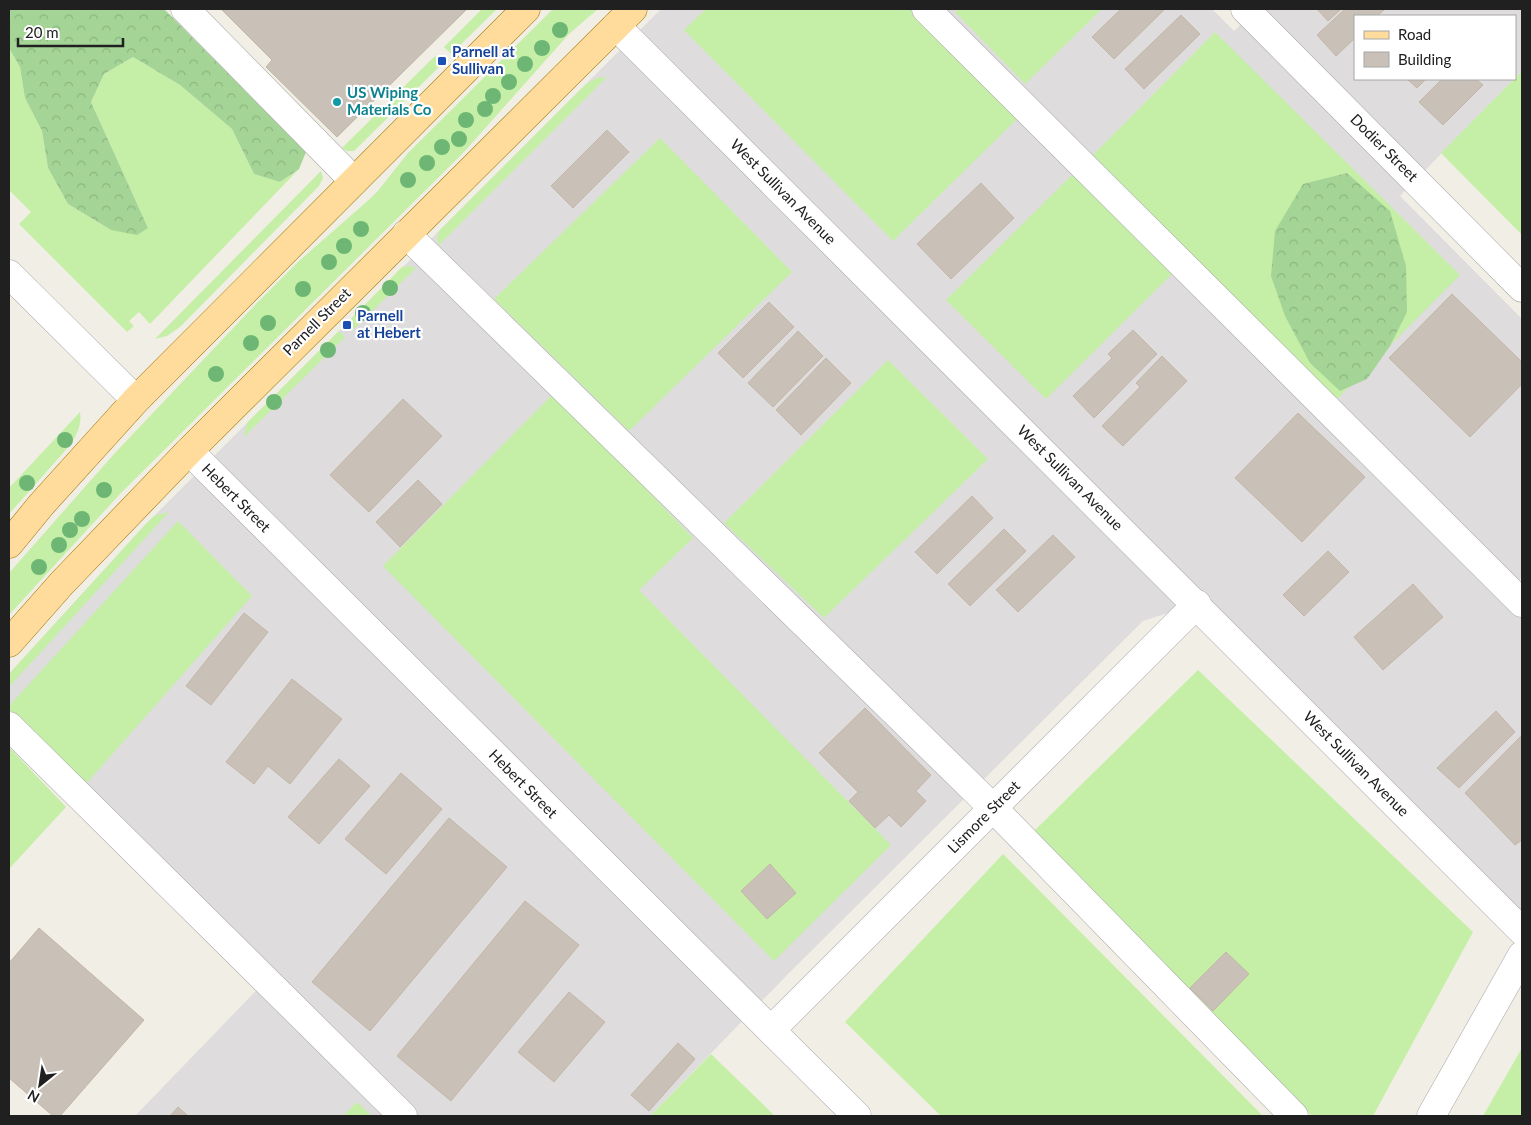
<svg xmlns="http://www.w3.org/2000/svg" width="1531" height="1125" viewBox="0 0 1531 1125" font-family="Lato,sans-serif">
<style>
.residential{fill:#dedcdc}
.grass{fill:#c5efa7}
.forest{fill:url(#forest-crowns)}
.building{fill:#c9c1b8;stroke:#c4b5a6}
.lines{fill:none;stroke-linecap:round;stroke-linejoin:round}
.minor-casing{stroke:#a7a7a7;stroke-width:29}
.major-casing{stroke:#9b7300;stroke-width:29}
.minor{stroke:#fff;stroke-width:28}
.major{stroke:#ffdc9c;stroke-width:28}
.tree{fill:#6eb674}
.transit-dot{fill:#1a4fb4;stroke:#fff;stroke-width:2}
.culture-dot{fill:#0f9aa8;stroke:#fff;stroke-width:2}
.labels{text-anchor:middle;stroke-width:4.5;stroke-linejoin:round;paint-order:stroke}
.transit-label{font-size:15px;font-weight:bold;fill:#164399;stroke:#fff;text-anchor:start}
.culture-label{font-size:15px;font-weight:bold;fill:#0d838f;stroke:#fff;text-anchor:start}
.street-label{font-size:15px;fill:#202020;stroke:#fff}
</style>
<defs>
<pattern id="forest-crowns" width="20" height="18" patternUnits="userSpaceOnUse" patternTransform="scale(1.25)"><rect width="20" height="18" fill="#a4d496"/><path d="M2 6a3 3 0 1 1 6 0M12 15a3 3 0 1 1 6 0" fill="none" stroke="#8db681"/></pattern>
</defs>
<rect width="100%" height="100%" fill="#f1eee5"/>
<polygon class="residential" points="661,9 1212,9 1234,31 1257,9 1522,9 1522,71 1515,78 1515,16 1355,16 1355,79 1514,79 1400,196 1522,319 1522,577 1514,586 1522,595 1522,931 1196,604 1143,621 787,975 650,1116 135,1116 275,971 9,709 9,674 144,526"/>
<g class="grass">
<polygon points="482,9 497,9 451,54 444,47"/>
<polygon points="553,9 598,9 569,34 464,152 120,494 9,615 9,573 114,454 256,304 299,261 363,205 377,192 408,153"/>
<polygon points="706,9 909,9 1017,119 893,241 684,30"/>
<polygon points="959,9 1102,9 1025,84 955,12"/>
<polygon points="1215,32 1460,275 1337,399 1092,156"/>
<polygon points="9,48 20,67 25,98 42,131 48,168 68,204 111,230 148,228 91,102 104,74 133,57 180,85 232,129 254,174 280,182 299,169 150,324 139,312 129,321 134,326 127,332 19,224 31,212 9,190"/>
<polygon points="435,56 442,64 354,151 347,151 342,148"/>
<polygon points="1522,71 1522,235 1441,153"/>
<polygon points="607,77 439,245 437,238 439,231 586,84 597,78"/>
<polygon points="660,138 792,272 629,431 494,299"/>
<polygon points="321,171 323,178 319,186 180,327 167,336 155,339"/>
<polygon points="1073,174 1172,274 1046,399 946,300"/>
<polygon points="409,266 416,268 354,329 348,322 402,267"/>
<polygon points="339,331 345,337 244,437 247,423"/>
<polygon points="888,360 988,459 824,618 724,523"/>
<polygon points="554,393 693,538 639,590 891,845 774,961 383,566"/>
<path d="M80,412C82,425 77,433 71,444L9,514V488Z"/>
<polygon points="169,512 9,687 9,674 144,526 154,516"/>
<polygon points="178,521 252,596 85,785 9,709 9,706"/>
<polygon points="1198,670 1473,932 1373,1116 1312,1116 1030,835"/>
<polygon points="9,747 66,807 9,869"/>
<polygon points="1003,854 1263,1116 941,1116 845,1022"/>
<polygon points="1522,1048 1522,1116 1483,1116"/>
<polygon points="711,1054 775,1116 650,1116"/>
<polygon points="357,1102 372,1116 343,1116"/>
</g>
<g class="forest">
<polygon points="9,9 164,9 306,152 299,169 280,182 254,174 232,129 180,85 133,57 104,74 91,102 148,228 137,235 111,230 68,204 48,168 42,131 25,98 20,67 9,48"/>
<polygon points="1347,173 1390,211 1406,266 1407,312 1390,346 1367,379 1340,391 1310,363 1285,316 1271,276 1275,231 1303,184"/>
</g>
<g class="building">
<polygon points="221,9 467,9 337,137 266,67 272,60"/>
<polygon points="1121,9 1165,9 1114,59 1092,37"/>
<polygon points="1317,9 1341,9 1328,21"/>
<polygon points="1345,9 1385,9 1377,16 1355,16 1355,38 1336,56 1317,35"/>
<polygon points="1181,15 1200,34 1144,89 1125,69"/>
<polygon points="1407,79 1426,79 1417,88"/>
<polygon points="1442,79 1476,79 1483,85 1443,125 1419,102"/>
<polygon points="607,130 629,152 573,208 551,186"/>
<polygon points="981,183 1014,218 951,279 917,244"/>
<polygon points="1452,294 1522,362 1522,384 1470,437 1389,358"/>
<polygon points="769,302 794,327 743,378 718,353"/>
<polygon points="1133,330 1157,354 1094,418 1073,396 1112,358 1108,354"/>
<polygon points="798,331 823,356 773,407 748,383"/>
<polygon points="1162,356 1187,381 1123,446 1102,426 1140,387 1136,383"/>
<polygon points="826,358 851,383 801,435 776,410"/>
<polygon points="403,399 442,436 369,512 330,475"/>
<polygon points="1298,413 1365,477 1302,542 1235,478"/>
<polygon points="418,480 442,504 400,547 376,522"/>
<polygon points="972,496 993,518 937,574 915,552"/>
<polygon points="1004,529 1026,551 970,606 948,584"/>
<polygon points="1053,535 1075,557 1018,612 996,590"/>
<polygon points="1328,551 1349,572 1304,616 1283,595"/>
<polygon points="1413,584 1443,617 1383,670 1354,637"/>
<polygon points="244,613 268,632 211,705 186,686"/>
<polygon points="292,679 342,719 290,784 268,766 254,784 226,762"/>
<polygon points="865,708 931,775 916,791 926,801 901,827 889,815 875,828 849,801 858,792 819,753"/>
<polygon points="1496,711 1515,732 1459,788 1437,768"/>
<polygon points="1522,735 1522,840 1515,845 1465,793"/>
<polygon points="339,759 370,786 319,844 288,817"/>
<polygon points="401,773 442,809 386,874 345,839"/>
<polygon points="449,818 507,867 370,1031 312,982"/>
<polygon points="770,864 796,893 767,919 741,891"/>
<polygon points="525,901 579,945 451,1101 397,1056"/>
<polygon points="39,928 144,1020 60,1116 53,1116 9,1078 9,963"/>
<polygon points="1226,952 1249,974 1213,1011 1190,988"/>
<polygon points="569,992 605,1022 554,1082 518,1052"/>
<polygon points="678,1043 695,1059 649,1111 631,1095"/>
<polygon points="178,1107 188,1116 170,1116"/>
</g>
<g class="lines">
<defs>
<g id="minor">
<polyline points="185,9 354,181"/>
<polyline points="926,9 1522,603"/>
<polyline points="1245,9 1522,288"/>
<polyline points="616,26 1522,931"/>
<polyline points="406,234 993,808 1294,1116"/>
<polyline points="9,274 136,400"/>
<polyline points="189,451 857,1116"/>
<polyline points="9,726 403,1116"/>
<polyline points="771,1030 1197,604"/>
<polyline points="1431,1116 1522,955"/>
</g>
<g id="major">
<polyline points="9,544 41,505 136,400 526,9"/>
<polyline points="9,643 62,583 189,451 633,9"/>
</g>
</defs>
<use href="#minor" class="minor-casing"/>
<use href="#major" class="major-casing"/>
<use href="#minor" class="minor"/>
<use href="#major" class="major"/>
</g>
<g class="tree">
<circle cx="560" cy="30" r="8"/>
<circle cx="542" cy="48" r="8"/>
<circle cx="525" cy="64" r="8"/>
<circle cx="509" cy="82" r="8"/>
<circle cx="493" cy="96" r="8"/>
<circle cx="485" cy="109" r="8"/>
<circle cx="466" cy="120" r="8"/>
<circle cx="459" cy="139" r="8"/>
<circle cx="442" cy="147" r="8"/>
<circle cx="427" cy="163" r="8"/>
<circle cx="408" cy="180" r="8"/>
<circle cx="361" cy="229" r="8"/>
<circle cx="344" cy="246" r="8"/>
<circle cx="329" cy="262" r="8"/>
<circle cx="390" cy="288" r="8"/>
<circle cx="303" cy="289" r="8"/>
<circle cx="363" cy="313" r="8"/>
<circle cx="268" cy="323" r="8"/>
<circle cx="251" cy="343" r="8"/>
<circle cx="328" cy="350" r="8"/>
<circle cx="216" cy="374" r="8"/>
<circle cx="274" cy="402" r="8"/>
<circle cx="65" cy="440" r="8"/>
<circle cx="27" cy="483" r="8"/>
<circle cx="104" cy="490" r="8"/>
<circle cx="82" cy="519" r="8"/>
<circle cx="70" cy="530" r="8"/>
<circle cx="59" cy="545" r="8"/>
<circle cx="39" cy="567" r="8"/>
</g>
<g class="transit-dot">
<rect x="437" y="56" width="10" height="10" rx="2.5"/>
<rect x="342" y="320" width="10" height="10" rx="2.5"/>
</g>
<circle class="culture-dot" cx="337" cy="102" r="5"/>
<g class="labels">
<g class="transit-label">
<text x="452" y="57">Parnell at<tspan x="452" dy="17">Sullivan</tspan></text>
<text x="357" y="321">Parnell<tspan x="357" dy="17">at Hebert</tspan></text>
</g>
<g class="culture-label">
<text x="347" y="98">US Wiping<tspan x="347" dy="17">Materials Co</tspan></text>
</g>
<g class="street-label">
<text transform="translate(1384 148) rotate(45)" y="5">Dodier Street</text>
<text transform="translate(783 192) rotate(45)" y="5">West Sullivan Avenue</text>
<text transform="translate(317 322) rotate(-45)" y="5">Parnell Street</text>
<text transform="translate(1070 478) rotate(45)" y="5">West Sullivan Avenue</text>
<text transform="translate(236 498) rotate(45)" y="5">Hebert Street</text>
<text transform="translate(1356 764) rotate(45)" y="5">West Sullivan Avenue</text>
<text transform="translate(523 784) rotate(45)" y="5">Hebert Street</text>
<text transform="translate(984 817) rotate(-45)" y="5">Lismore Street</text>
</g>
</g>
<rect width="1531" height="1125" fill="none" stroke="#202020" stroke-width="20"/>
<rect x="1354" y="15" width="162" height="65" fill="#ffffff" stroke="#a6a6a6"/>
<rect x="1364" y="31" width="25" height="8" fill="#ffdc9c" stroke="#a6a6a6"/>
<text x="1398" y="40" font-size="15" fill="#202020">Road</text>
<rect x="1364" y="52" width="25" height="15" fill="#c9c1b8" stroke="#a6a6a6"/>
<text x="1398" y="65" font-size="15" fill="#202020">Building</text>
<g transform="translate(40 1085) rotate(210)" stroke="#ffffff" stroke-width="4" paint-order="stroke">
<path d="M0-4L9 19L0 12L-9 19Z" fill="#202020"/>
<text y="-8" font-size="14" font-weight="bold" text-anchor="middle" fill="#202020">N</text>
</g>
<path d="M18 38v8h105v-8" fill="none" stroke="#202020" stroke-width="2.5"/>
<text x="25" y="38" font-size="15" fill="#202020" stroke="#ffffff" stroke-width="4" paint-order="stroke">20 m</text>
</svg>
